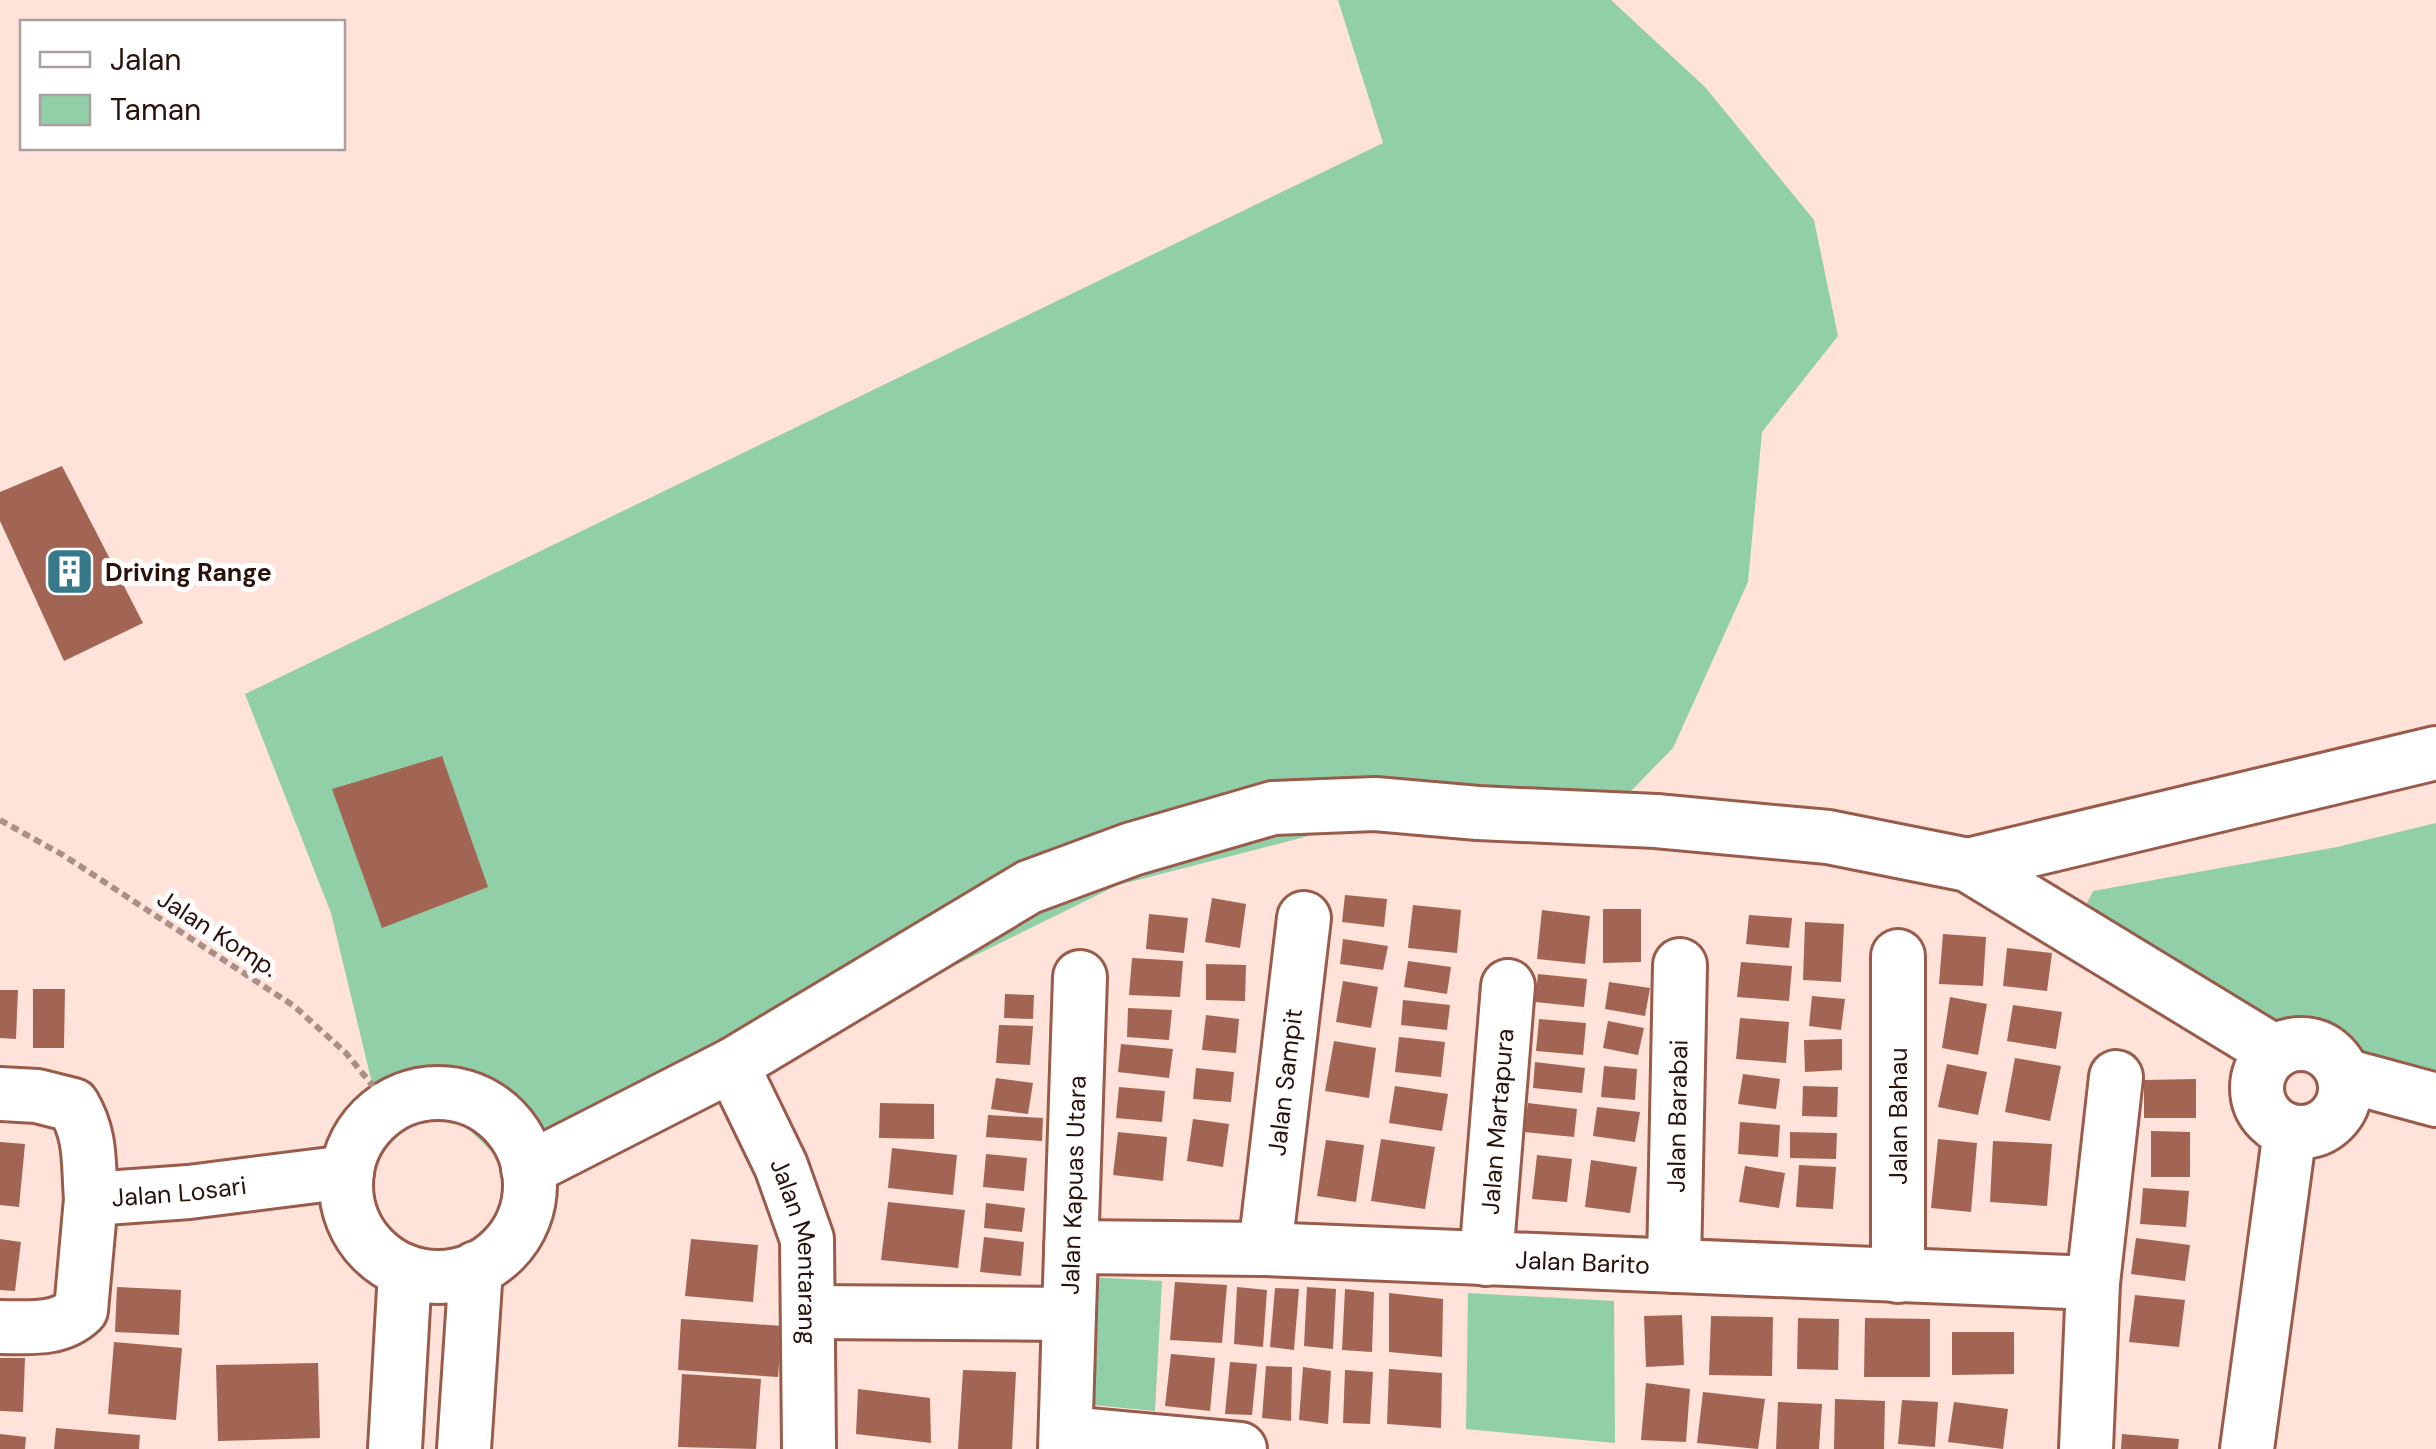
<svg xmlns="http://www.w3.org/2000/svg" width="2436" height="1449" viewBox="0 0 2436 1449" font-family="'DM Sans',sans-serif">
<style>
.green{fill:#91cfa8}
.building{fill:#a36553}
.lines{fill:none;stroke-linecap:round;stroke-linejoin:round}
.minor-casing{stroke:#995b4a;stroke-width:58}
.path{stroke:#ab8f87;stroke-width:6;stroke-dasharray:8 5;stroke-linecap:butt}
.minor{stroke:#fff;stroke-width:52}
.labels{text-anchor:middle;stroke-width:10;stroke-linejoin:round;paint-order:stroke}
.poi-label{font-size:25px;font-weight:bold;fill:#2a110a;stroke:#fff;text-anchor:start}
.street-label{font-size:25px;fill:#2a110a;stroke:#fff}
</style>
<rect width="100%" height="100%" fill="#ffe2d9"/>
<g class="green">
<polygon points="1338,0 1611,0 1705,87 1814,220 1838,336 1762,432 1748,582 1673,748 1592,831 1324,832 1118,885 907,989 820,1037 741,1092 534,1193 453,1114 383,1129 331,913 245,694 1383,143"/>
<polygon points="2436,823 2436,1074 2360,1056 2318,1027 2269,1027 2119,937 2086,905 2093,891 2337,847"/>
<polygon points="1090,1277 1162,1281 1155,1411 1083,1404"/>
<polygon points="1468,1293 1614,1301 1615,1443 1466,1429"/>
</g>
<g class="building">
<polygon points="62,466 143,623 64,661 0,521 0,492"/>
<polygon points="442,756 488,887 382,928 332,789"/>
<polygon points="1345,895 1387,899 1384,927 1342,922"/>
<polygon points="1212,898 1246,904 1240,948 1205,942"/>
<polygon points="1413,905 1461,910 1457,953 1408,948"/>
<polygon points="1603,909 1641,909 1641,962 1603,963"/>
<polygon points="1542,910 1590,916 1585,964 1537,959"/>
<polygon points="1149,914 1188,918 1184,953 1146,949"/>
<polygon points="1749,915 1792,918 1789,948 1746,944"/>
<polygon points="1805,922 1844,924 1841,982 1803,980"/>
<polygon points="1943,934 1986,937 1983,986 1939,984"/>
<polygon points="1343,939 1388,946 1383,970 1340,964"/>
<polygon points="2007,948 2052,953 2047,991 2003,986"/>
<polygon points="1132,958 1183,961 1180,997 1129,995"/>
<polygon points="1408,961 1451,967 1447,994 1404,987"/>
<polygon points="1741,962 1792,966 1789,1001 1737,997"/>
<polygon points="1206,964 1246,965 1245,1001 1206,1000"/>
<polygon points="1538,974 1587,979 1584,1007 1535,1002"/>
<polygon points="1343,981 1378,987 1371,1028 1336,1022"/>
<polygon points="1609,982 1650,988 1645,1016 1605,1009"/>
<polygon points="33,989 65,989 64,1048 33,1048"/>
<polygon points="0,990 18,990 16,1039 0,1038"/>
<polygon points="1005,994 1034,995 1033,1019 1004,1018"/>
<polygon points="1812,996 1845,999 1841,1030 1809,1026"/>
<polygon points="1950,997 1987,1004 1978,1055 1942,1048"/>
<polygon points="1403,1000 1450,1005 1447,1030 1401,1025"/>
<polygon points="2013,1005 2062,1012 2056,1049 2007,1041"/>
<polygon points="1128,1008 1172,1010 1169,1040 1127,1037"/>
<polygon points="1206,1015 1239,1019 1236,1053 1202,1050"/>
<polygon points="1740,1018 1789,1022 1786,1063 1736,1059"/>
<polygon points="1539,1019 1586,1023 1583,1055 1536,1051"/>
<polygon points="1608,1021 1644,1028 1638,1055 1603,1048"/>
<polygon points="999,1025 1033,1026 1030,1065 996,1063"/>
<polygon points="1399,1037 1445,1042 1441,1077 1395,1072"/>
<polygon points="1842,1039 1842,1070 1805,1072 1804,1040"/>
<polygon points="1334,1041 1376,1048 1369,1098 1325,1091"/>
<polygon points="1121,1044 1173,1049 1169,1078 1118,1072"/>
<polygon points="2015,1058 2061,1066 2050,1121 2005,1112"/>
<polygon points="1535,1062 1585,1068 1582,1093 1533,1088"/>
<polygon points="1947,1064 1987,1072 1978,1115 1938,1107"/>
<polygon points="1604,1066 1637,1069 1635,1100 1601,1097"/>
<polygon points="1196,1068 1234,1072 1231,1102 1193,1099"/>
<polygon points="1743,1074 1780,1079 1776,1109 1738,1104"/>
<polygon points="996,1078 1033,1083 1028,1114 991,1109"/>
<polygon points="2196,1079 2196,1118 2144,1118 2144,1080"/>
<polygon points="1395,1086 1448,1094 1442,1131 1389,1123"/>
<polygon points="1803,1086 1838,1087 1837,1117 1802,1116"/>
<polygon points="1119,1087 1165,1091 1162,1122 1116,1118"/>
<polygon points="880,1103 934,1104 934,1139 879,1138"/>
<polygon points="1528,1103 1577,1109 1574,1137 1524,1132"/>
<polygon points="1597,1107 1640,1112 1635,1142 1593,1136"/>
<polygon points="988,1115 1043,1118 1042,1141 986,1137"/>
<polygon points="1193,1119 1229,1124 1223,1167 1187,1161"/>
<polygon points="1740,1122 1780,1125 1778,1157 1738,1154"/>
<polygon points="2151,1131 2190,1132 2190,1177 2151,1177"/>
<polygon points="1118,1132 1167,1137 1163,1181 1113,1175"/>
<polygon points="1790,1132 1837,1133 1836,1159 1790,1158"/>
<polygon points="1381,1139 1435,1147 1425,1209 1371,1201"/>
<polygon points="1938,1139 1977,1143 1971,1212 1931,1208"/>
<polygon points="1326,1140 1364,1145 1356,1202 1317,1196"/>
<polygon points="1993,1141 2052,1144 2047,1206 1990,1202"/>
<polygon points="0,1142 25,1144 19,1207 0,1205"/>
<polygon points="892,1148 957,1155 953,1195 888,1188"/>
<polygon points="986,1154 1027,1158 1024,1191 983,1187"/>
<polygon points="1537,1155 1572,1159 1567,1202 1532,1199"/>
<polygon points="1591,1160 1637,1167 1630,1213 1585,1207"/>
<polygon points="1799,1165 1836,1167 1833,1209 1796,1207"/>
<polygon points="1745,1166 1785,1173 1779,1208 1739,1202"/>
<polygon points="2143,1188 2189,1191 2186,1227 2140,1224"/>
<polygon points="888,1202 965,1210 958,1268 881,1260"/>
<polygon points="986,1203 1025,1208 1022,1232 984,1228"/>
<polygon points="984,1237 1024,1242 1021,1276 980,1272"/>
<polygon points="2136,1238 2190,1245 2185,1281 2131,1274"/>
<polygon points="0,1239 21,1242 15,1291 0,1290"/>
<polygon points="691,1239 758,1245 753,1302 685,1296"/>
<polygon points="1175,1282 1227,1285 1222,1343 1170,1340"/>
<polygon points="117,1287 181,1290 179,1335 115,1332"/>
<polygon points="1237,1287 1267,1290 1263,1347 1234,1344"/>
<polygon points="1307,1287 1336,1289 1333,1349 1304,1346"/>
<polygon points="1275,1288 1299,1289 1294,1350 1270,1347"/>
<polygon points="1345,1289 1374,1292 1372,1352 1342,1350"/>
<polygon points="1389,1293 1443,1299 1442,1357 1389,1352"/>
<polygon points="2135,1295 2185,1300 2179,1347 2129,1342"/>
<polygon points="1682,1315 1684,1365 1646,1367 1644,1316"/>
<polygon points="1711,1316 1773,1317 1772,1376 1709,1375"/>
<polygon points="1798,1318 1839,1319 1838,1370 1797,1369"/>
<polygon points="1865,1318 1930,1319 1930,1377 1864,1377"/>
<polygon points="681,1319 782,1326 778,1377 678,1370"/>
<polygon points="1952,1332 2014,1332 2014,1374 1952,1375"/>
<polygon points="114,1342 182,1348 176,1420 108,1414"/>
<polygon points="1171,1354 1215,1358 1210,1411 1165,1406"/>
<polygon points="0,1358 25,1358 23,1412 0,1411"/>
<polygon points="1230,1362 1257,1364 1252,1415 1225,1414"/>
<polygon points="318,1363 320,1438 218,1441 216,1365"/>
<polygon points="1266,1366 1292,1367 1291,1421 1262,1418"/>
<polygon points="1303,1367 1331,1371 1328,1424 1299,1420"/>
<polygon points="1389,1369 1442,1373 1441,1428 1387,1424"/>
<polygon points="963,1370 1016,1372 1012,1449 958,1449"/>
<polygon points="1345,1370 1373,1372 1370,1424 1343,1423"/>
<polygon points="682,1374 761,1379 756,1449 678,1447"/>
<polygon points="1646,1383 1690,1389 1686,1442 1641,1440"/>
<polygon points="858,1389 930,1398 931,1443 856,1434"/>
<polygon points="1703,1392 1765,1399 1758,1449 1697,1443"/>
<polygon points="1835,1399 1885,1401 1884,1449 1834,1449"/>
<polygon points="1902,1400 1938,1402 1935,1447 1898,1444"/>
<polygon points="1778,1402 1822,1404 1819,1449 1776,1449"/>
<polygon points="1954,1402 2008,1409 2003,1449 1948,1442"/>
<polygon points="56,1428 140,1435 139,1449 54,1449"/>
<polygon points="0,1434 26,1437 25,1449 0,1449"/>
<polygon points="2122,1434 2179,1439 2178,1449 2121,1449"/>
</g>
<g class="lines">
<defs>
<g id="minor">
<polyline points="1968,865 2436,753"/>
<circle cx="2301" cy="1088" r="44"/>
<path id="s1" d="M732,1065L781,1166L807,1239L809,1449"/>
<polyline points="2344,1075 2436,1100"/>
<circle cx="438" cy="1185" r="92"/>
<path d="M0,1094L37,1096L73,1105C92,1137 88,1163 91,1199"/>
<polyline points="528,1169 732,1065 1029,887 1132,849 1273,808 1375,804 1478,813 1656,821 1828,837 1968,865 2275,1052"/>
<path id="s2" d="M1071,1247L1265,1249L2093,1283"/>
<path id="s3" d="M1265,1249L1304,918"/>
<path id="s4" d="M1486,1259L1508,986"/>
<path id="s5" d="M1674,1266L1680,965"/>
<polyline points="1898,1276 1898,956"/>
<path id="s6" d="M810,1312L1069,1314L1080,977"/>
<path id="s7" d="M0,1327C29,1327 59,1331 81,1310L91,1199L189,1192L347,1172"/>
<polyline points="1066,1433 1240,1449"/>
<polyline points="395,1449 405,1271"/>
<polyline points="464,1449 476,1268"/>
<polyline points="1065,1449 1069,1314"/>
<polyline points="2086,1449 2093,1283 2116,1077"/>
<polyline points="2247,1449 2290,1131"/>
</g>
</defs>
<use href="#minor" class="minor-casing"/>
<polyline class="path" points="0,820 63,855 294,1006 346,1053 390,1107"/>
<use href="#minor" class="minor"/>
</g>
<defs>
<symbol id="building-square" viewBox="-11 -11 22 22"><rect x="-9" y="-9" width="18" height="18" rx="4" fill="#36798a" stroke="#fff"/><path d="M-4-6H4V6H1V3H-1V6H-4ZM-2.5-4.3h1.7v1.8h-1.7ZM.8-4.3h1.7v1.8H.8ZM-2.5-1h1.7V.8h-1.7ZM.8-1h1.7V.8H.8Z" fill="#fff"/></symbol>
</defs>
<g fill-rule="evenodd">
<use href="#building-square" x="42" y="544" width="55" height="55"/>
</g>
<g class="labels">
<g class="poi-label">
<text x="105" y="581">Driving Range</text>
</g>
<g class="street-label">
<text transform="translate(218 933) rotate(33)" y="9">Jalan Komp.</text>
<text dy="9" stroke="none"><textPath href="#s3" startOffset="168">Jalan Sampit</textPath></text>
<text dy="9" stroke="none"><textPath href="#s5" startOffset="150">Jalan Barabai</textPath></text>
<text transform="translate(1898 1116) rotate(-90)" y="9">Jalan Bahau</text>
<text dy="9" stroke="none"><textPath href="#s4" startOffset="138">Jalan Martapura</textPath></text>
<text dy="9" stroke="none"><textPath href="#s6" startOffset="388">Jalan Kapuas Utara</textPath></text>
<text dy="9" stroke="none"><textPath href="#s7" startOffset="285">Jalan Losari</textPath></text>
<text dy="9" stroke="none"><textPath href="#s1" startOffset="200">Jalan Mentarang</textPath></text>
<text dy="9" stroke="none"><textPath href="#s2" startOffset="512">Jalan Barito</textPath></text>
</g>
</g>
<rect x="20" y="20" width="325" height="130" fill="#ffffff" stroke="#aaa09d" stroke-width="2.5"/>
<rect x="40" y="52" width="50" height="15" fill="#ffffff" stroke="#aaa09d" stroke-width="2.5"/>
<text x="110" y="70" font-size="30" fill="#2a110a">Jalan</text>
<rect x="40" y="95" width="50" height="30" fill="#91cfa8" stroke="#aaa09d" stroke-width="2.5"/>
<text x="110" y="120" font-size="30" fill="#2a110a">Taman</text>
</svg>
